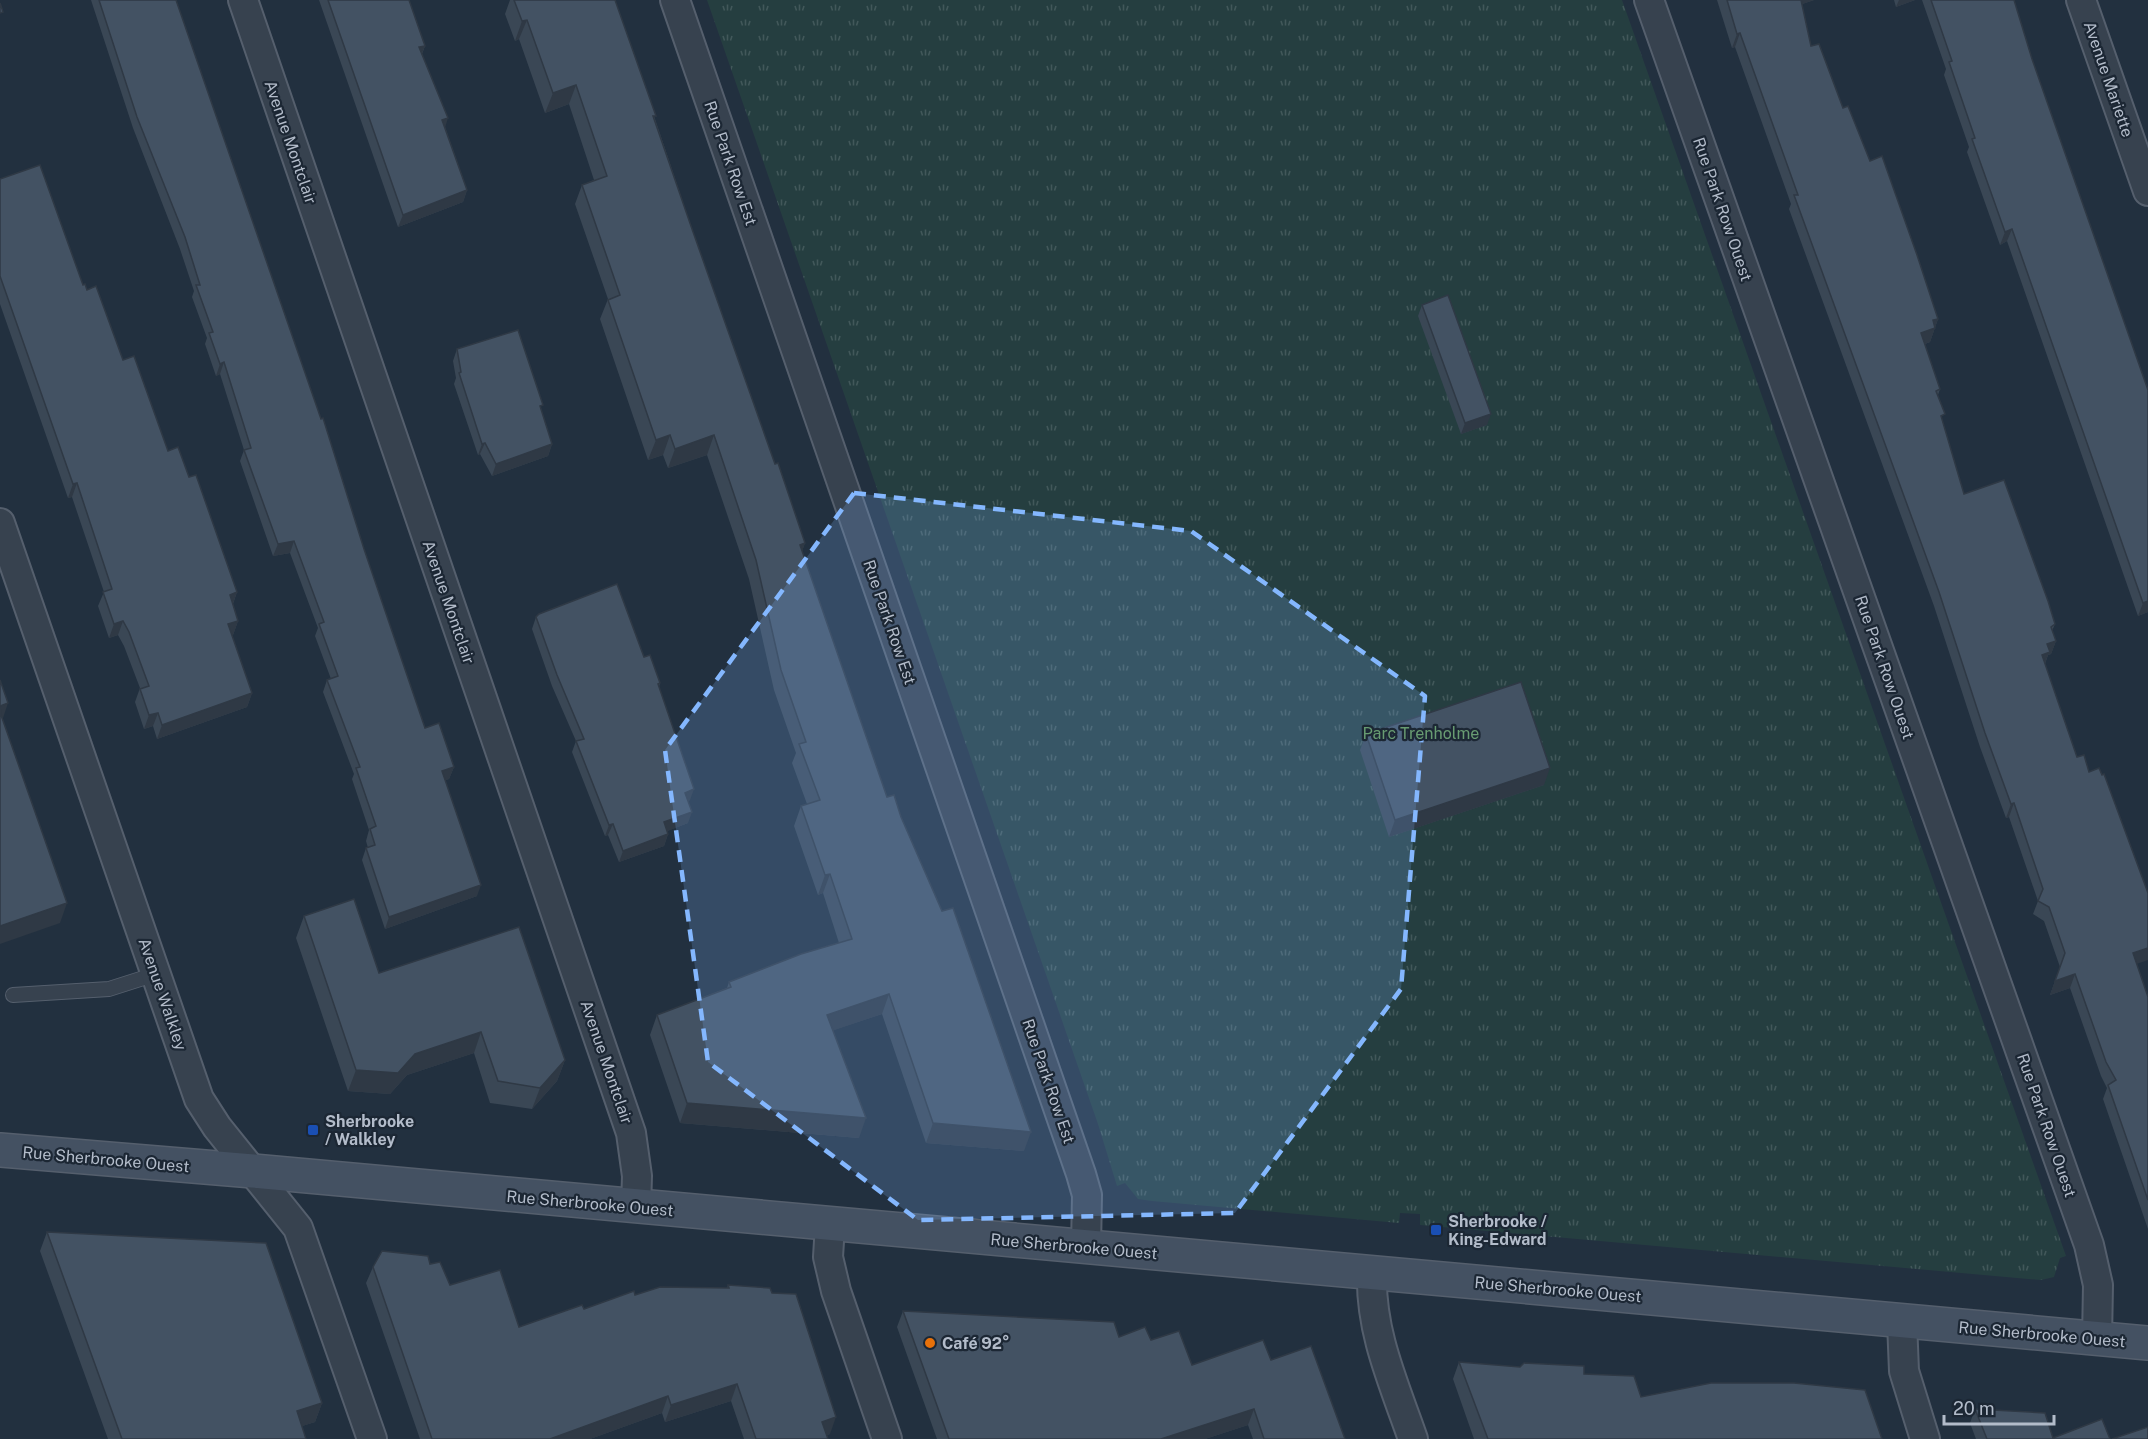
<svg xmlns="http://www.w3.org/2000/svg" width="2148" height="1439" viewBox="0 0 2148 1439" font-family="'Public Sans',sans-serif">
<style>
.park{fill:url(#park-tufts)}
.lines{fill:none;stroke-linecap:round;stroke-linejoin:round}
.lane-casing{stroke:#555f6d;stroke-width:16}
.street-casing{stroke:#555f6d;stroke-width:32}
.secondary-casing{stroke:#555f6d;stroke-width:36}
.lane{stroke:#37424f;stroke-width:14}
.street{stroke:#37424f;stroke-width:28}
.secondary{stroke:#445162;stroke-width:33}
.wall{fill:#3a4755}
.shaded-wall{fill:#2f3945}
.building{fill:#435263;stroke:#2f3945;stroke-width:1.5}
.marked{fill:#84b7fe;fill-opacity:0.2;stroke:#84b7fe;stroke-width:4.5;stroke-dasharray:12 8;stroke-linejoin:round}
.transit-dot{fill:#1a4fb4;stroke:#1c2734;stroke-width:2}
.food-dot{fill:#e8710a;stroke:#1c2734;stroke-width:2}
.labels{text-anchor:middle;stroke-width:4.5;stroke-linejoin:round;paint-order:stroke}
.street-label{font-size:16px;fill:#b3bcca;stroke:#1c2734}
.park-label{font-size:16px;fill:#689c72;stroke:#1c2734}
.poi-label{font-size:16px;font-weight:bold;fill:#b3bcca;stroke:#1c2734;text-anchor:start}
</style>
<defs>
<pattern id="park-tufts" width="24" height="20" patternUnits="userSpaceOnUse" patternTransform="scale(1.5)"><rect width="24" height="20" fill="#253e40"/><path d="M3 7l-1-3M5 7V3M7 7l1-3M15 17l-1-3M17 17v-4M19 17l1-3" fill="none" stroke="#42585a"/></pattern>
</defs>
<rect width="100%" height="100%" fill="#22303f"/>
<polygon class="park" points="707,0 1622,0 2066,1256 2060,1258 2054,1277 2041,1280 1420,1225 1420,1214 1400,1213 1399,1223 1152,1201 1138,1199 1125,1183 1117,1186 1098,1124"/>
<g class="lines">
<defs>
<polyline id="lane" points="13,995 109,989 156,974"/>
<g id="street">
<polyline points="243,0 631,1133 637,1176 636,1207"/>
<polyline points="675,0 1081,1174 1087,1195 1086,1247"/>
<polyline points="1649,0 2089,1245 2098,1285 2097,1339"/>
<polyline points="2081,0 2148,191"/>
<polyline points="0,523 199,1099 217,1127 298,1228 372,1439"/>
<polyline points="830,1225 828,1257 836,1291 887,1439"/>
<path d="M1372,1273C1370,1332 1394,1384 1413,1439"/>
<polyline points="1902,1322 1904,1371 1925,1439"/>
</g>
<polyline id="secondary" points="0,1150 253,1171 2148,1343"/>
</defs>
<use href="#lane" class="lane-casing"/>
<use href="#street" class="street-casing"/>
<use href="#secondary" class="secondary-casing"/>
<use href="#lane" class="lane"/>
<use href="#street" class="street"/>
<use href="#secondary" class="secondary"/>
</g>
<g class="wall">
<polygon points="91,0 176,0 425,728 454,767 449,779 445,780 477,896 385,929 362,860 366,848 368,848 366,841 369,830 352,779 354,774 323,692 327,680 331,679 315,636 318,628 290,553 273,556 240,461 244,450 220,374 216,376 205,344 207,338 192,297 194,291 180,249 133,128"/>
<polygon points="319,0 409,0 425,46 422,54 445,127 467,190 463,202 398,227"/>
<polygon points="510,0 615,0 692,229 775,464 805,543 802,551 887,797 901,817 1024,1151 926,1143 882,1014 833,1030 859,1138 680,1123 650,1035 657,1015 727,988 729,982 839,943 823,893 818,895 794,826 801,806 807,804 792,763 796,753 774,690 749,579 707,455 668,468 663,455 648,460 600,319 608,299 575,204 582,185 594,180 569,104 545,113 519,39 515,41 505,14"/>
<polygon points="1717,0 1814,0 1802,4 1811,46 1870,161 1938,319 1930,342 1925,344 1940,389 1938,395 1942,421 1964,494 2055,624 2052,631 2056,641 2051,654 2048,655 2045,664 2137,964 2148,997 2148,1229 2103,1099 2107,1088 2101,1076 2070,988 2050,995 2060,967 2044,921 2033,914 2038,901 2009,817 2006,818 1980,747 1934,606 1789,209 1791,204 1735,47 1732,48"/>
<polygon points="1894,0 1915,0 1896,7"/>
<polygon points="1922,0 2014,0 2032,59 2148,390 2148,612 2138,616 2007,241 2000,245 1967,152 1969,147 1944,75 1946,69"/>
<polygon points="0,179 87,290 168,451 189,477 237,592 233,604 238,621 233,635 231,635 252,693 247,707 157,739 153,726 144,729 135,702 140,688 124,646 118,635 109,638 98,606 104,592 72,497 68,498 0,304"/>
<polygon points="1422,305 1487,425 1461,434 1418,316"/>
<polygon points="457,349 541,410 552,444 548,456 492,476 480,454 478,455 454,384 456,378 453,361"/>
<polygon points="536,617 644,657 660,683 659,687 690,800 688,801 688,823 667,831 668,834 664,846 619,862 608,835 605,836 572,752 576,741 552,686 532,629"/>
<polygon points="1366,734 1544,785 1389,837 1360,750"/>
<polygon points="304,916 379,973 565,1060 557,1081 532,1109 490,1103 474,1053 407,1075 390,1094 348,1091 296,938"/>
<polygon points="47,1232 322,1403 315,1422 302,1426 306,1439 108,1439 40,1251"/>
<polygon points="430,1264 450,1285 519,1327 635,1295 727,1288 728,1285 830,1434 827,1435 828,1439 744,1439 731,1401 665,1422 662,1413 590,1439 420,1439 366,1283 373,1267"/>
<polygon points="903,1311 1119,1337 1151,1340 1192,1365 1271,1360 1345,1439 1253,1439 1248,1425 1205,1439 937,1439 897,1327"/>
<polygon points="1459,1362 1584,1374 1641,1397 1882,1439 1474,1439 1453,1379"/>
<polygon points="1975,1409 2053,1438 2110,1439 1976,1439 1970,1423"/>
</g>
<g class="shaded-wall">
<polygon points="1797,0 1814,0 1794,7"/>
<polygon points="1899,0 1915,0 1896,7"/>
<polygon points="527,20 519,39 515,41 522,21"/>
<polygon points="1740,33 1735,47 1732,48 1737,34"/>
<polygon points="425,46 420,58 419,47"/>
<polygon points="576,85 569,104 545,113 553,93"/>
<polygon points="448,118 444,131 442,120"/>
<polygon points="467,190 463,202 398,227 403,215"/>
<polygon points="2012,229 2007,241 2000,245 2005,232"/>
<polygon points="1938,319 1930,342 1916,347 1921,333 1933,320"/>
<polygon points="224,362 220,374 216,376 220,364"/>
<polygon points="1491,414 1487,425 1461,434 1465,423"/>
<polygon points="670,435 663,455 648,460 656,440"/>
<polygon points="714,435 707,455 668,468 675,449"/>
<polygon points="485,443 480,454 478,455 482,444"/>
<polygon points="552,444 548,456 492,476 496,464"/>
<polygon points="77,483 72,497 68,498 73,484"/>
<polygon points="294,541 290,553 273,556 278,544"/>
<polygon points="805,543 798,563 800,545"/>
<polygon points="237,592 232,606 230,595"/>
<polygon points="2148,601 2148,612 2138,616 2143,603"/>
<polygon points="123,621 118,635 109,638 114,624"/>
<polygon points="238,621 233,635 223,638 228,624"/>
<polygon points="2056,641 2051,654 2048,655 2044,666 2042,655 2047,644"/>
<polygon points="252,693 247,707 157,739 162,725"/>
<polygon points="8,703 1,724 0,706"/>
<polygon points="158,713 153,726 144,729 149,715"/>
<polygon points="454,767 449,779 437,783 442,771"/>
<polygon points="1550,768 1544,785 1389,837 1395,820"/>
<polygon points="694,789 690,800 681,804 685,793"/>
<polygon points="2014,803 2009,817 2006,818 2011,804"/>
<polygon points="692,812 688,823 660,834 664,822"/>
<polygon points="613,824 608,835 605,836 609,825"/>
<polygon points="668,834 664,846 619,862 623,851"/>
<polygon points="830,874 823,893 818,895 825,875"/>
<polygon points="481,885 477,896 385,929 389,917"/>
<polygon points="67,903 60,923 0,944 0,926"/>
<polygon points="2148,948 2148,960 2128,967 2133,953"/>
<polygon points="2075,974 2070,988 2050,995 2055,981"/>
<polygon points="889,994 882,1014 820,1035 827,1015"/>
<polygon points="481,1032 474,1053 407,1075 390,1094 348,1091 356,1070 415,1054"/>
<polygon points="565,1060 557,1081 532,1109 540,1088"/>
<polygon points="687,1103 866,1118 859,1138 680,1123"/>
<polygon points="933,1123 1031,1132 1024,1151 926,1143"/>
<polygon points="737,1384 731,1401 665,1422 671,1405"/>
<polygon points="668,1396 662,1413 590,1439 550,1439"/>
<polygon points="322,1403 315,1422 290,1430 297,1411"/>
<polygon points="1254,1409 1248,1425 1205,1439 1161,1439"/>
<polygon points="836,1417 830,1434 816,1439 822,1422"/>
</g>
<g class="building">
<polygon points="99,0 176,0 321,419 323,418 364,549 425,728 439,723 454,767 442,771 481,885 389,917 366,848 375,845 370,829 376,826 356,768 360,767 327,680 338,676 319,624 324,622 294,541 278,544 244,450 251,448 224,362 220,364 209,333 213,332 196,285 200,285 185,237 137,117"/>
<polygon points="328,0 409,0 425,46 419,47 448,118 442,120 467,190 403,215"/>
<polygon points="514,0 615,0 656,116 653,116 692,229 775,464 778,463 805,543 800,545 887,797 894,795 901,817 942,911 953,908 1031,1132 933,1123 889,994 827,1015 866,1118 687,1103 657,1015 731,987 729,982 801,954 852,939 830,874 825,875 801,806 820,800 799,744 806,742 781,670 756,560 714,435 675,449 670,435 656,440 608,300 620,295 582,185 607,176 576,85 553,93 527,20 522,21"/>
<polygon points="1727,0 1801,0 1811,46 1819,44 1843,108 1848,106 1870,161 1882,156 1917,255 1938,319 1933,320 1935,328 1921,333 1940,389 1936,391 1945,414 1941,416 1964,494 2004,480 2048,601 2055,624 2051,627 2056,641 2047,644 2050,652 2042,655 2077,757 2084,755 2089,772 2099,768 2102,775 2104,774 2148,893 2148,948 2133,953 2148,997 2148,1200 2108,1085 2116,1080 2106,1062 2075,974 2055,981 2065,953 2049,907 2038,901 2043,889 2014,803 2011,804 1985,733 1939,592 1794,195 1798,195 1740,33 1737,34"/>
<polygon points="1931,0 2014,0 2032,59 2148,390 2148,601 2143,603 2012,229 2005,232 1972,139 1975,138 1949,62 1952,61"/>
<polygon points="0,3 3,12 0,13"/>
<polygon points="40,165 83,285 85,284 87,290 96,286 123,360 134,356 168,451 178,447 189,477 196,475 237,592 230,595 238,621 228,624 252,693 162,725 158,713 149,715 140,689 149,686 129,632 123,621 114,624 103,592 112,589 77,483 73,484 0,276 0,179"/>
<polygon points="1448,295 1491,414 1465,423 1422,305"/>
<polygon points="518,330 543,405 540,406 552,444 496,464 485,443 482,444 459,373 461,372 457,349"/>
<polygon points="617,584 644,657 650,655 660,683 658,684 694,789 685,793 692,812 664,822 668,834 623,851 613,824 609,825 576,741 584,739 557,675 536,617 539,614"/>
<polygon points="0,680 8,703 0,706"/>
<polygon points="1521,682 1550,768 1395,820 1366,734"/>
<polygon points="0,707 1,715 67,903 0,926"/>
<polygon points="354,899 379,973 519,927 565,1060 540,1088 498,1081 481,1032 415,1054 398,1073 356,1070 304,916"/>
<polygon points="47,1232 266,1243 322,1403 297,1411 306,1439 122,1439"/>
<polygon points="382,1251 428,1256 430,1264 440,1262 450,1285 500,1270 519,1327 582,1305 584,1309 634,1291 635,1295 660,1287 729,1288 728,1285 770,1288 772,1293 796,1294 836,1417 822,1422 828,1439 756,1439 737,1384 671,1405 668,1396 550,1439 432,1439 373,1267"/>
<polygon points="903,1311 1114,1322 1119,1337 1145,1327 1151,1340 1179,1331 1192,1365 1263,1340 1271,1360 1311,1346 1345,1439 1264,1439 1254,1409 1161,1439 949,1439"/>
<polygon points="1459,1362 1520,1367 1524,1363 1584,1366 1584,1374 1634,1376 1641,1397 1711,1383 1794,1383 1865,1390 1882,1439 1488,1439"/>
<polygon points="1975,1409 2045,1413 2053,1438 2102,1419 2110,1439 1987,1439"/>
<polygon points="2148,1427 2148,1439 2112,1439"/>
</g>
<path class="marked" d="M854,493L1191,531L1425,696L1401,989L1235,1213L918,1220L708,1062L665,750Z"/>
<g class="transit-dot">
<rect x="307" y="1124" width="12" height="12" rx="3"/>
<rect x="1430" y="1224" width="12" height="12" rx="3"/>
</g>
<circle class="food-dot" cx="930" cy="1343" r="6"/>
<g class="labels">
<g class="street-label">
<text transform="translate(2109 79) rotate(71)" y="6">Avenue Mariette</text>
<text transform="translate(291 142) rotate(71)" y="6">Avenue Montclair</text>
<text transform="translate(731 163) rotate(71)" y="6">Rue Park Row Est</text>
<text transform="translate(1723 209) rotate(71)" y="6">Rue Park Row Ouest</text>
<text transform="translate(449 602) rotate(71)" y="6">Avenue Montclair</text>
<text transform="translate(890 622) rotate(71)" y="6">Rue Park Row Est</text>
<text transform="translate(1885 667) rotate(71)" y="6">Rue Park Row Ouest</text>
<text transform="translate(163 994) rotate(71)" y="6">Avenue Walkley</text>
<text transform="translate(607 1062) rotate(71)" y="6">Avenue Montclair</text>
<text transform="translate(1049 1081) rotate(71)" y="6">Rue Park Row Est</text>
<text transform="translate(2047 1125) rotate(71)" y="6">Rue Park Row Ouest</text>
<text transform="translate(106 1159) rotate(5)" y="6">Rue Sherbrooke Ouest</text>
<text transform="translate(590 1203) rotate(5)" y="6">Rue Sherbrooke Ouest</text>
<text transform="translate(1074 1246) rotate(5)" y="6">Rue Sherbrooke Ouest</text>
<text transform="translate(1558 1289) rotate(5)" y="6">Rue Sherbrooke Ouest</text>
<text transform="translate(2042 1334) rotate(5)" y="6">Rue Sherbrooke Ouest</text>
</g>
<g class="park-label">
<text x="1421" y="739">Parc Trenholme</text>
</g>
<g class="poi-label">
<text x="325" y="1127">Sherbrooke<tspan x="325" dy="18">/ Walkley</tspan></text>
<text x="1448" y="1227">Sherbrooke /<tspan x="1448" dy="18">King-Edward</tspan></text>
<text x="942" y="1349">Café 92°</text>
</g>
</g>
<path d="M1944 1415v9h110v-9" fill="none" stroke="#b3bcca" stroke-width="3"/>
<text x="1953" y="1415" font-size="18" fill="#b3bcca" stroke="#1c2734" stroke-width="4.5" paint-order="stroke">20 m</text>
</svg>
